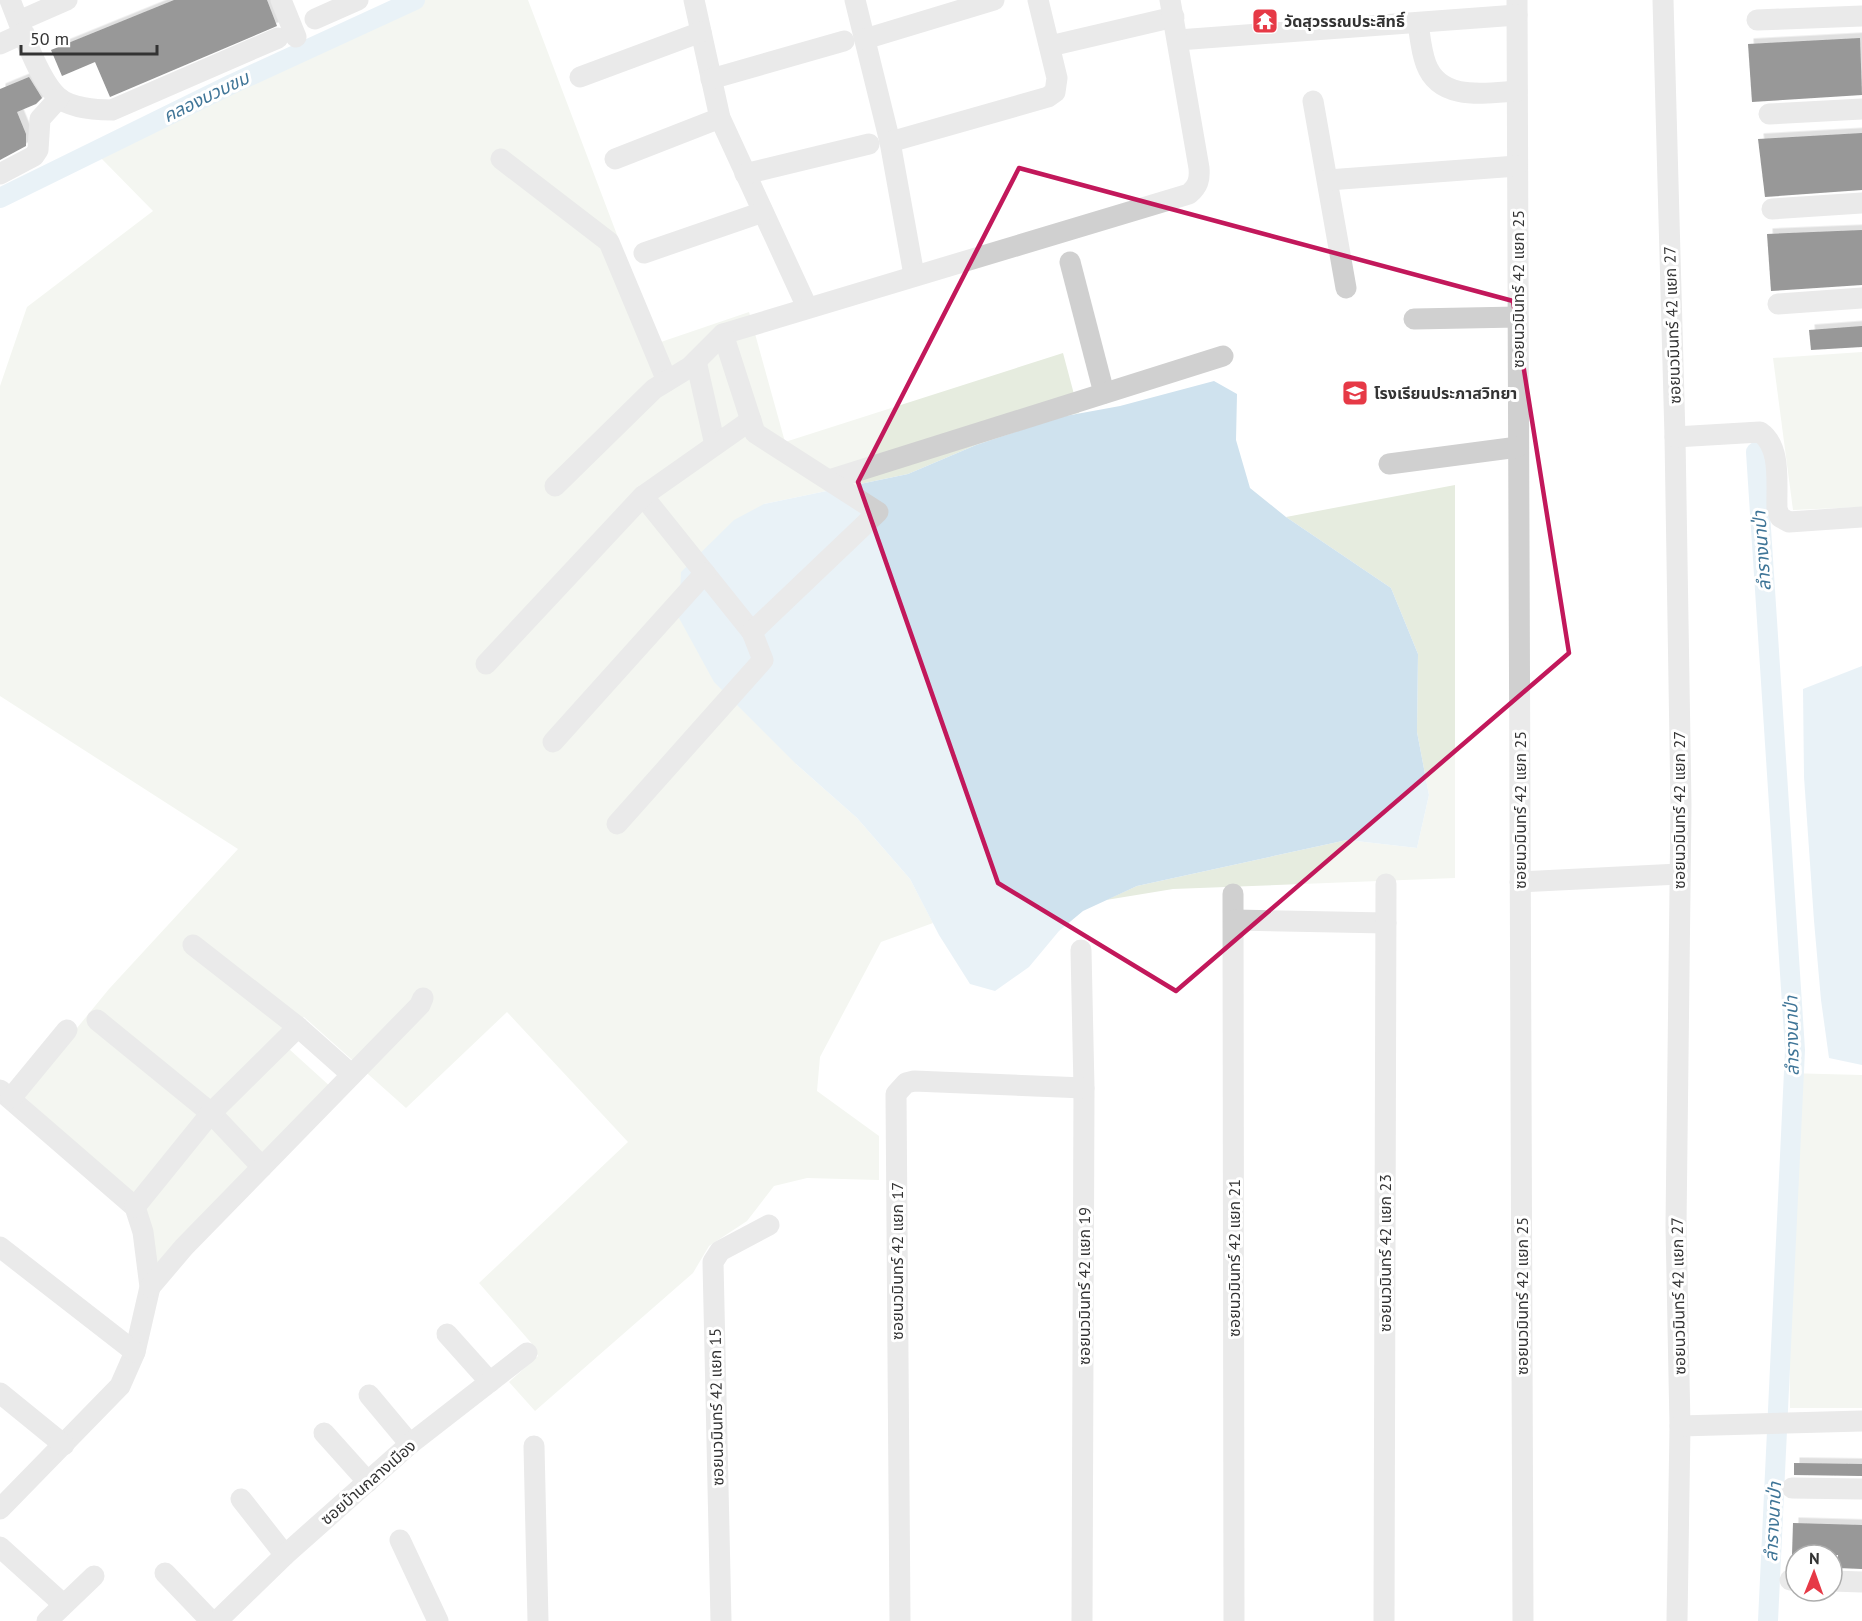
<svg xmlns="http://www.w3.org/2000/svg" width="1862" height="1621" viewBox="0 0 1862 1621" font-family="'PT Sans','Noto Sans Thai',sans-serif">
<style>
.green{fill:#e6ecdf}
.water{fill:#cfe2ee}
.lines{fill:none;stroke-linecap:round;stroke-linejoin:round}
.canal{stroke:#cfe2ee;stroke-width:20}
.building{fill:#1a1a1a;filter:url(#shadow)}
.street{stroke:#d0d0d0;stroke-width:21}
.marked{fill:none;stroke:#c2185b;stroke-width:4.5;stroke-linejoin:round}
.labels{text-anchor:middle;stroke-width:6;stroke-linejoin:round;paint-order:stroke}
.poi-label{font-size:16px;font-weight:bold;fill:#333;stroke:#fff;text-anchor:start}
.street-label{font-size:16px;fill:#333;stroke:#fff}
.water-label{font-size:18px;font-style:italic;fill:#3f7597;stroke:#fff}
</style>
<defs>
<filter id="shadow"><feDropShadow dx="5.5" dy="-5.5" stdDeviation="0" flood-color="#0004"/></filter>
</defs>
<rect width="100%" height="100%" fill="#fff"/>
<g class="green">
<polygon points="425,0 528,0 658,343 749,312 785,442 1063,353 1079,413 1060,417 976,445 908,474 764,504 796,764 857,818 910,879 933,923 881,942 820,1057 817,1091 879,1136 879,1180 807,1178 774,1186 747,1221 709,1246 693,1273 535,1411 509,1382 538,1356 533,1345 479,1283 628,1142 507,1012 406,1108 304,1017 278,1039 332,1088 158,1265 134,1195 22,1095 109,989 238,849 0,696 0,386 27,307 153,211 99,156"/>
<polygon points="1862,352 1862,507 1793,510 1773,358"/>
<polygon points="1455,485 1455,878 1173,889 1106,900 1137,886 1347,840 1417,848 1429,795 1417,732 1418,654 1391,588 1286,517"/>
<polygon points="1786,1073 1862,1075 1862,1408 1790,1408"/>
</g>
<g class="water">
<polygon points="1214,381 1237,394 1236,440 1250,488 1286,517 1391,588 1418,654 1417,732 1429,795 1417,848 1347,840 1137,886 1083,911 1059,931 1029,967 995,991 970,984 939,935 910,879 857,818 796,764 714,682 679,618 681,572 734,520 764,504 908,474 976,445 1060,417 1120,406"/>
<polygon points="1862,666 1862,1065 1829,1058 1821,1000 1814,921 1804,777 1803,689"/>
</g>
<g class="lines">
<g class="canal">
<polyline points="0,198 232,84 415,0"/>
<polyline points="1756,452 1795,1050 1768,1621"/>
</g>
</g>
<g class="building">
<polygon points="174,0 267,0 277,26 110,97 95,62 62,76 51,50"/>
<polygon points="1860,38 1862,95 1752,102 1748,44"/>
<polygon points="29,77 42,98 36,104 17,112 26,134 26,146 0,160 0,89"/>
<polygon points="1862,133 1862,190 1765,197 1758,139"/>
<polygon points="1862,230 1862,285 1771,291 1767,234"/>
<polygon points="1862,326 1862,347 1811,350 1809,330"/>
<polygon points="1794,1463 1862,1464 1862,1476 1794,1475"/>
<polygon points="1793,1523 1862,1525 1862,1569 1838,1568 1838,1555 1792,1555"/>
</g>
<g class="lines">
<g class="street">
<path d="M10,0C20,25 39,81 58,97C70,108 96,110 112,110L278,38"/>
<polyline points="281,0 296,37"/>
<polyline points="694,0 720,118 807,307"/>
<polyline points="855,0 890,142 914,275"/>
<polyline points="1517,0 1523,1621"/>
<polyline points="1663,0 1675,437 1681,805 1676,1226 1680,1426 1677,1621"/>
<polyline points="315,19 358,0"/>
<polyline points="1757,20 1862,16"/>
<polyline points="19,21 67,0"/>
<path d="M1418,23C1420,36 1421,51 1426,64C1440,102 1486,93 1517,91"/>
<polyline points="865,39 994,0"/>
<polyline points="1178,40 1517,15"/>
<polyline points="0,44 24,33"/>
<polyline points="1050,46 1174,17"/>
<polyline points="580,77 701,32"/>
<polyline points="711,79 844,41"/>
<polyline points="1313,101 1346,288"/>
<polyline points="1769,114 1862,109"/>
<polyline points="890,142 1048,97 1055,92 1057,78 1038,0"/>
<polyline points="501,159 609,242 667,381"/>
<polyline points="615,159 720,118"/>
<polyline points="0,174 34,156 38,150 40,119 59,98"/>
<polyline points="745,174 869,144"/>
<polyline points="1328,180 1517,166"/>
<polyline points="1772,209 1862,203"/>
<polyline points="644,253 763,212"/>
<polyline points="1070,262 1104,393"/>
<polyline points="1778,304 1862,298"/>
<polyline points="1414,319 1518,317"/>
<polyline points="696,361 715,445"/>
<path d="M1675,437L1760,432C1782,447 1776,484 1777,509L1780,517L1789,522L1862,517"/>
<polyline points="1389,464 1518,447"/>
<polyline points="829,480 1223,356"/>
<path d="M555,486L654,389L690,367L723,334L1189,194C1198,186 1200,180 1199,168L1170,0"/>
<polyline points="643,496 752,632"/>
<polyline points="486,664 643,496 751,420"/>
<polyline points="553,742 705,573"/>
<polyline points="617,824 763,660 752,632 878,512 755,433 723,334"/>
<polyline points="1520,882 1679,874"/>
<polyline points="1233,894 1234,1621"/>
<polyline points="1234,920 1386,923"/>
<polyline points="193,945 298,1027 351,1074"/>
<polyline points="1081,950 1084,1088 1082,1621"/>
<polyline points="97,1020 211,1113 262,1167"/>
<polyline points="0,1090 135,1207 143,1232 150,1287 135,1352 120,1386 0,1509"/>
<polyline points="11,1098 67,1030"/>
<polyline points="135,1207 211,1113 298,1027"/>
<polyline points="0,1247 135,1352"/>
<polyline points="150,1287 184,1247 420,1005 423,998"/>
<polyline points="447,1334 490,1382"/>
<polyline points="0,1393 64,1445"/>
<polyline points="369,1395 410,1444"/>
<polyline points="1680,1426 1862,1421"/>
<polyline points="324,1433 368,1482"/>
<polyline points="534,1446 538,1621"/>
<polyline points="1792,1488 1862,1489"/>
<polyline points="241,1499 285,1555"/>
<polyline points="400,1540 438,1621"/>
<polyline points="0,1547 63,1604"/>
<polyline points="165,1573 211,1621"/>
<polyline points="1790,1580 1796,1581"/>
<polyline points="1832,1581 1862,1582"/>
<polyline points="47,1621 94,1576"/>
<polyline points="217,1621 285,1555 410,1444 527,1353"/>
<polyline points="721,1621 713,1262 720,1251 769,1225"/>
<polyline points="900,1621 896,1094 906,1083 914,1081 1084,1088"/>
<polyline points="1384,1621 1386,884"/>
</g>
</g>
<path d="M0 0H1862V1621H0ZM1019,168L1513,301L1569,653L1176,991L998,883L858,482Z" fill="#fff" fill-opacity=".55" fill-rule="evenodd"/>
<path class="marked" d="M1019,168L1513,301L1569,653L1176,991L998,883L858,482Z"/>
<defs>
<symbol id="temple-square" viewBox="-11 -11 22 22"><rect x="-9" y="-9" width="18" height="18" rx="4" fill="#e63946" stroke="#fff"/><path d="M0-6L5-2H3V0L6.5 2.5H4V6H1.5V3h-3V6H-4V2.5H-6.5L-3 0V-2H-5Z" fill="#fff"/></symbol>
<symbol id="school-square" viewBox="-11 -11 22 22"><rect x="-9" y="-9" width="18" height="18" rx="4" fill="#e63946" stroke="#fff"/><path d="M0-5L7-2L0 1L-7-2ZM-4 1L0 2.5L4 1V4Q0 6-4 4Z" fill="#fff"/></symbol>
</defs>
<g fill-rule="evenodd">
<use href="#temple-square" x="1250" y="6" width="30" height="30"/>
<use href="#school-square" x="1340" y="378" width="30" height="30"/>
</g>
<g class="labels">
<g class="poi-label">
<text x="1284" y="27">วัดสุวรรณประสิทธิ์</text>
<text x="1374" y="399">โรงเรียนประภาสวิทยา</text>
</g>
<g class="street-label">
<text transform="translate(1518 289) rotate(-90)" y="6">ซอยนวมินทร์ 42 แยก 25</text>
<text transform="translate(1672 325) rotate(-92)" y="6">ซอยนวมินทร์ 42 แยก 27</text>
<text transform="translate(1520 810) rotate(-90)" y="6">ซอยนวมินทร์ 42 แยก 25</text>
<text transform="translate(1679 810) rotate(-90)" y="6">ซอยนวมินทร์ 42 แยก 27</text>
<text transform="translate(1385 1253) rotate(-90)" y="6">ซอยนวมินทร์ 42 แยก 23</text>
<text transform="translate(1234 1258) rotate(-90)" y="6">ซอยนวมินทร์ 42 แยก 21</text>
<text transform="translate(897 1261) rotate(-90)" y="6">ซอยนวมินทร์ 42 แยก 17</text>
<text transform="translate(1084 1286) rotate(-90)" y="6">ซอยนวมินทร์ 42 แยก 19</text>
<text transform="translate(1522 1296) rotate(-90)" y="6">ซอยนวมินทร์ 42 แยก 25</text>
<text transform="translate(1678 1296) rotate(-91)" y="6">ซอยนวมินทร์ 42 แยก 27</text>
<text transform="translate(716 1407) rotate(-91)" y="6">ซอยนวมินทร์ 42 แยก 15</text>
<text transform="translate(368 1482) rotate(-41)" y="6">ซอยบ้านกลางเมือง</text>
</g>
<g class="water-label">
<text transform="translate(206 97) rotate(-26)" y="6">คลองบวบขม</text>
<text transform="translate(1762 551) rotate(-94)" y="6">ลำรางนาป่า</text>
<text transform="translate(1792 1036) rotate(-91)" y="6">ลำรางนาป่า</text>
<text transform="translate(1773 1522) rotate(-87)" y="6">ลำรางนาป่า</text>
</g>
</g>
<g transform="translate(1814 1573) rotate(1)"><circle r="28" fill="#ffffff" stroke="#adadad" stroke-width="1.5"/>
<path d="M0-4.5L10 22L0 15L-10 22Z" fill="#e63946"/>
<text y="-9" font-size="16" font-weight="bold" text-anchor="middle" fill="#333333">N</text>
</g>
<path d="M21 45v9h136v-9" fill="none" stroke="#333333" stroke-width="3"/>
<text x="30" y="45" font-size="18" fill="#333333" stroke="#ffffff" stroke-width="4.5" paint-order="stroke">50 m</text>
</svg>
